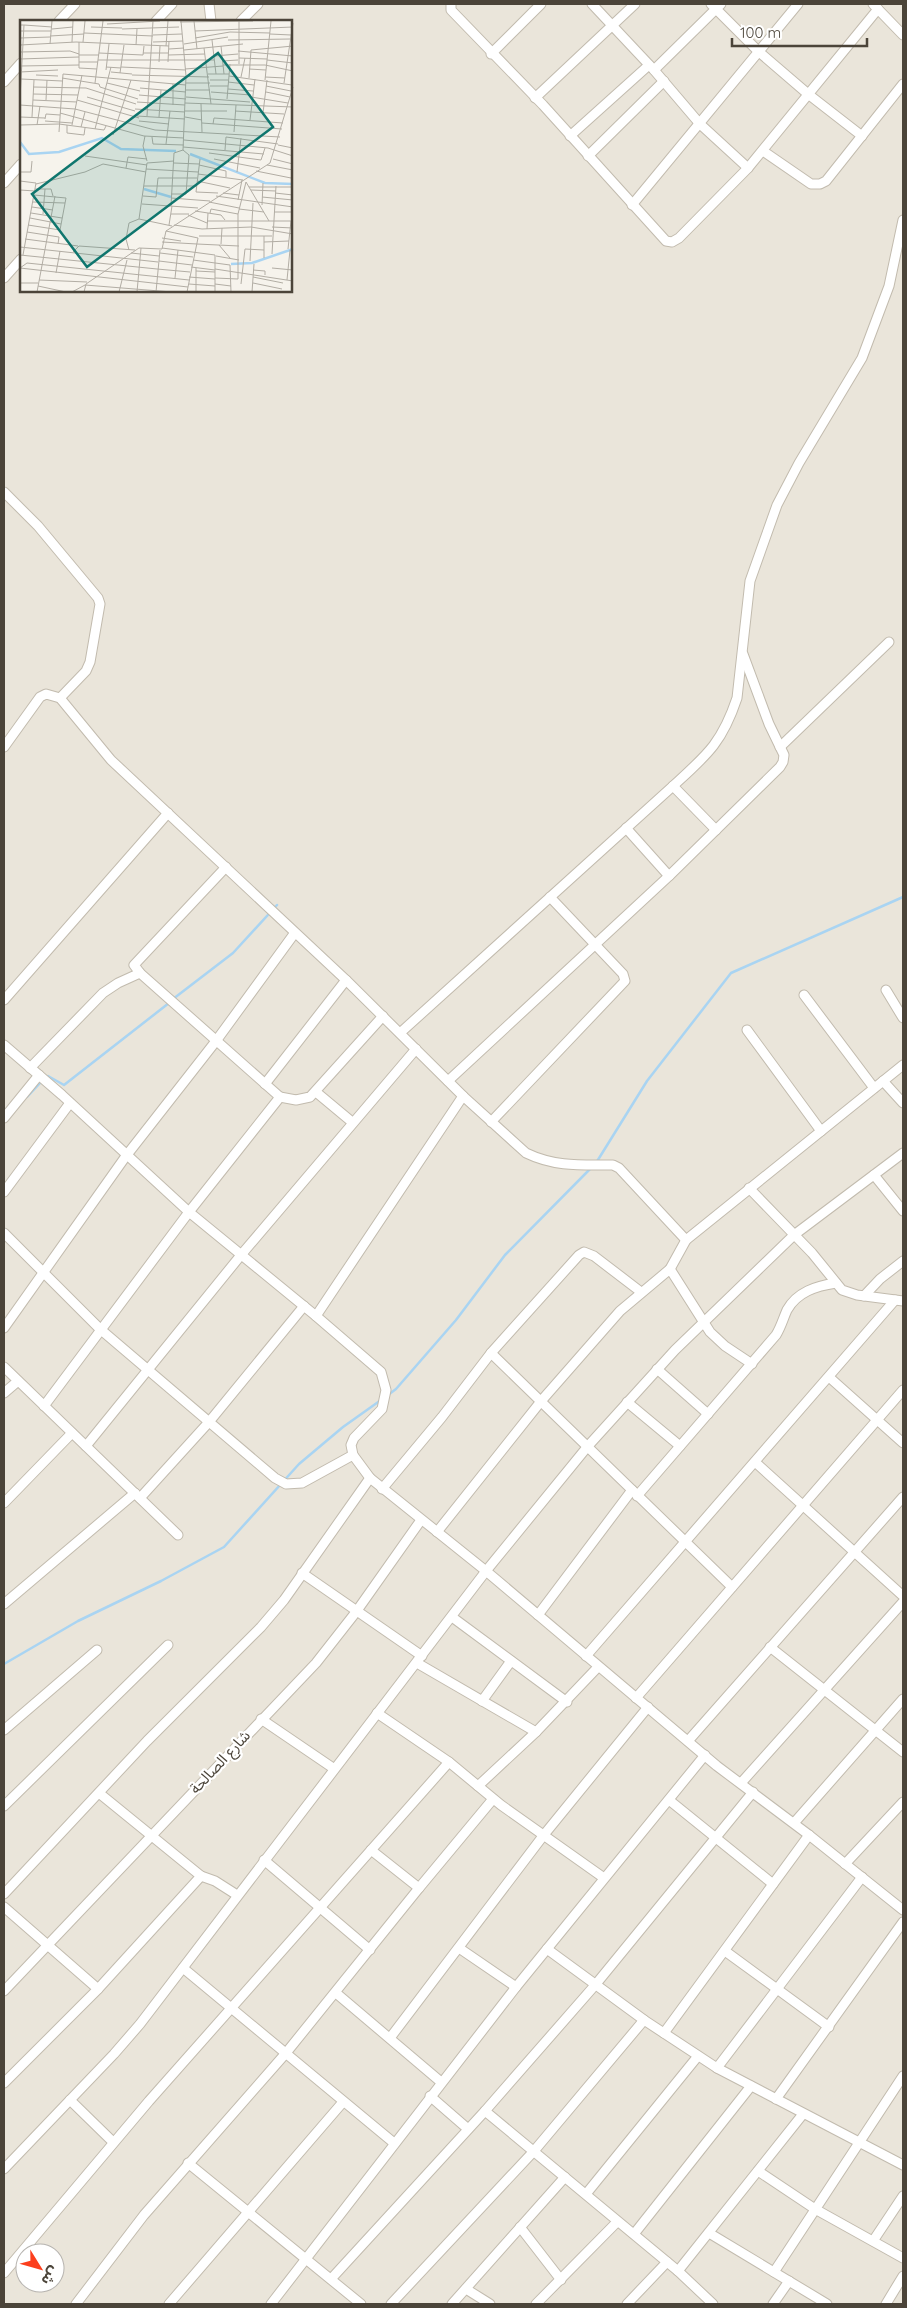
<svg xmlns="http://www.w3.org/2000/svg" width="907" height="2308" viewBox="0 0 907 2308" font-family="Quicksand,'Noto Sans Arabic',sans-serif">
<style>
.residential{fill:#eae5da;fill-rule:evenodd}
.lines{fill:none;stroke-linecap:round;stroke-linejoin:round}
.stream{stroke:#a9d4f2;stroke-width:2.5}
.street-casing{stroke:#c2bbae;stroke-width:11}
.street{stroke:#fff;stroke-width:9}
.labels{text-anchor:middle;stroke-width:4.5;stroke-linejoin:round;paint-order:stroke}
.street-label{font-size:15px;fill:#4b4439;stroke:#fff}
.inset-river{fill:none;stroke:#a9d4f2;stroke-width:2.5}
.inset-road{fill:none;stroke:#b2ada4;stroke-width:1}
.view{fill:#0f766e;fill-opacity:0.15;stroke:#0f766e;stroke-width:2.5}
.inset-edge{fill:none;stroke:#4b4439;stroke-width:2.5}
</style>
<rect width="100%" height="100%" fill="#f6f3ec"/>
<path class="residential" d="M4,4H903V2304H4ZM21,21H291V291H21ZM25,2253H55V2283H25Z"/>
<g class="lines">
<g class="stream">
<polyline points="173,999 233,953 277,905"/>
<polyline points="46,1077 48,1076 64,1085 169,1003"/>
<polyline points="27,1097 42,1081"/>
<polyline points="596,1163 647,1081 731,973 903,897"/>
<polyline points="388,1395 396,1389 456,1320 505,1255 592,1167"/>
<polyline points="4,1664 78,1621 161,1581 224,1547 299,1464 343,1427 381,1400"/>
</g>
<defs>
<g id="street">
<polyline points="209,4 211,21"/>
<polyline points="451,4 451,10 543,105 666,241 672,242 679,238 748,168 878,9"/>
<polyline points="592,4 654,70 700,124 748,168"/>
<polyline points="711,4 758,51 808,94 862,136"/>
<polyline points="873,4 903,35"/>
<polyline points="59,21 75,4"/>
<polyline points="156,21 172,4"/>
<polyline points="241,21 258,4"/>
<polyline points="491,54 541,4"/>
<polyline points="654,70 721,4"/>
<polyline points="4,82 21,63"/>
<polyline points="535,98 635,4"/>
<polyline points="570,136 649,65"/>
<polyline points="763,151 811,184 820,184 826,181 903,84"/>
<polyline points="588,156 664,81"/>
<polyline points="4,183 21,164"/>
<polyline points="632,205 798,4"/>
<polyline points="4,278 21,259"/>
<polyline points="4,492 38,526 98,598 100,604 90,662 86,671 60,698"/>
<polyline points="4,747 40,697 46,694 60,698 111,760 346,980 463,1096 316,1316"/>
<polyline points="780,747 889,642"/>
<polyline points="673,786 716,830"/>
<polyline points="626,828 669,876"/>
<polyline points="886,990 903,1018"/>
<polyline points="804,995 874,1088"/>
<polyline points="4,1000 168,813"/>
<polyline points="747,1030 821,1131"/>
<path d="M400,1033L673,786C707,755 722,743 737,698L750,581L761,550L777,505L799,463L862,358L889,286L903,220"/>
<polyline points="4,1045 62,1095 189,1212 316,1316 381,1372 386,1390 382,1409 354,1438 351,1445 353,1455 370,1478 486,1571 717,1766 809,1835 903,1910"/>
<polyline points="30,1068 103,993 118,983 140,973"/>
<polyline points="448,1081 669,876 780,767 783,762 784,755 769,724 743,654"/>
<polyline points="883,1081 903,1103"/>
<polyline points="265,1084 346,980"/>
<polyline points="316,1092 352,1122"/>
<path d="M463,1096L526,1153C555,1167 581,1165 613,1165L619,1168L686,1240"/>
<polyline points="280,1097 296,1100 310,1097 383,1016"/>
<polyline points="4,1118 39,1075"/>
<polyline points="491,1122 625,981 623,974 550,897"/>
<polyline points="874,1175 903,1211"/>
<polyline points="749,1188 812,1253 842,1290 857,1295 903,1301"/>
<polyline points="4,1192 70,1103"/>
<polyline points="4,1233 100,1329 275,1478 286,1484 302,1483 353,1455"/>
<polyline points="670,1269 710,1332 725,1346 752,1364"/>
<polyline points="864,1296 880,1279 903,1261"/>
<polyline points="4,1328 126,1156 216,1041 294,934"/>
<polyline points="491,1353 732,1587"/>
<polyline points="4,1367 178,1535"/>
<polyline points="657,1369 708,1414"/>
<polyline points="829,1377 903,1443"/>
<polyline points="4,1393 18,1381"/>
<polyline points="627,1402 680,1446"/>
<polyline points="44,1406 189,1212 280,1097 140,973 134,965 226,867"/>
<polyline points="86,1446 241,1255 416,1049"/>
<polyline points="755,1462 903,1596"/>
<polyline points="382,1489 442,1417 491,1353 579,1255 584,1252 594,1256 641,1292"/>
<path d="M637,1496L776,1335C781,1327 783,1319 787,1310C797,1292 816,1286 836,1283"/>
<polyline points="140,1498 209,1422 304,1306"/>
<polyline points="4,1503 72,1433"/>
<polyline points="437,1532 542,1400 620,1311 670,1269 686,1240 903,1065"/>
<polyline points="302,1573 422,1656"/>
<polyline points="4,1604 135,1493"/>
<polyline points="538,1615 632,1490"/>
<polyline points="452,1617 567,1702"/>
<polyline points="770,1647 903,1752"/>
<polyline points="586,1656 895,1300"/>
<polyline points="417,1663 536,1732"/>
<polyline points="636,1698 903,1390"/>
<polyline points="482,1701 511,1661"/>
<polyline points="377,1713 449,1762 501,1805 604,1878"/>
<polyline points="261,1719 333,1768"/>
<polyline points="4,1730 97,1650"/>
<polyline points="688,1741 903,1497"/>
<polyline points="741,1783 903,1602"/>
<polyline points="478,1786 536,1732 598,1667"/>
<polyline points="669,1800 773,1884"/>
<polyline points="4,1806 168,1645"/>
<polyline points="794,1823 903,1699"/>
<polyline points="264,1860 370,1950"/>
<polyline points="845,1864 903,1802"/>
<polyline points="201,1876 215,1881 237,1895"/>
<polyline points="419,1888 493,1799"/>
<polyline points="4,1894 147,1741 261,1627 284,1600 370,1478"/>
<polyline points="4,1907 98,1989"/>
<polyline points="459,1948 516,1987"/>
<polyline points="547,1949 644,2020 717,2068 903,2165"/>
<polyline points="725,1951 829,2027"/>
<polyline points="183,1968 394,2143"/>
<polyline points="4,1991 316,1663 356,1612 421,1520"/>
<polyline points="336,1993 441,2082"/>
<polyline points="664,2033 809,1835"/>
<polyline points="390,2038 543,1836 648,1707"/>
<polyline points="717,2068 862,1877"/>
<polyline points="4,2083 98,1989 201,1876 99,1793"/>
<polyline points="430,2096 468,2129"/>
<polyline points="776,2099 903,1922"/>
<polyline points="70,2100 113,2142"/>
<polyline points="485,2111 678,2271 713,2304"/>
<polyline points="188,2163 361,2304"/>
<polyline points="4,2169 114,2054 140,2024 486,1571 588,1446 675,1350 794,1235 903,1153"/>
<polyline points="758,2171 815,2209 903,2258"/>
<polyline points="586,2194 698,2056"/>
<polyline points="520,2227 561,2280"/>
<polyline points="709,2233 827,2304"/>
<polyline points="634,2234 751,2086"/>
<polyline points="873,2241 903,2196"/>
<polyline points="678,2271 803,2114"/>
<polyline points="774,2272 903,2076"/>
<polyline points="4,2273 149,2101 449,1762"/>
<polyline points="331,2279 485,2111 596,1984 753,1792"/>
<polyline points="466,2289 490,2304"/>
<polyline points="76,2304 144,2215 286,2053 419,1888 371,1850"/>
<polyline points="169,2304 343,2102"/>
<polyline points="271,2304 516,1987 705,1755"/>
<polyline points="391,2304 534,2151 644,2020"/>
<polyline points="452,2304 565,2177"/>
<polyline points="536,2304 617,2222"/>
<polyline points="627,2304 667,2262"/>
<polyline points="773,2304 789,2281"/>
<polyline points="886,2304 903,2276"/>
</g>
</defs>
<use href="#street" class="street-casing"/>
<use href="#street" class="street"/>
</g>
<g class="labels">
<g class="street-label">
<text transform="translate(220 1762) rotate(-47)" y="5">شارع الصالحة</text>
</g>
</g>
<g transform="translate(20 20)">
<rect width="272" height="272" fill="#f6f3ec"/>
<path class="inset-river" d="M0,122L9,134L39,132L82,118L101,129L156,131M170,134L245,163L273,164M124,169L151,177M211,244L232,243L273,229"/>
<path class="inset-road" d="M161,1L166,56L163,130M174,1L177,29M160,2L233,1M87,4L140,1M0,5H4L0,78M4,5L32,7M71,7L102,8M32,9L53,7M102,9L159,7M0,11H31M175,11L273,7M64,13L133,16M250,14L271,15M133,15L162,14M30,16L64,14M0,18L30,17M175,18L210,12L250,13M192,20L196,54M208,20L270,19M52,22L53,1M59,22V48L77,49M63,22L65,1M133,22L163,21M30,24L32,1M164,24L208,17M0,25L56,22L149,26M116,25L117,9M146,26L148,1M201,26L204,54M184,28L191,84M149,29L164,28M164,30L223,24M218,31L273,36M0,32L50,31L59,34M79,33L123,35L124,26M123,33H148M59,35H79M148,35L185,34M194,36L218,34M219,38L247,39M0,39L59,37M78,40H194M247,40L273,43M202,41L218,40M59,42H78M139,42L140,26M148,42L149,21M219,44V1M203,45H245L273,51M0,46L59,45M86,47L101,48M101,47L166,50M165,49L203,46M229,49L246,50M86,50L89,24M0,52L38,50M91,52L112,54M100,53L104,25M188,54H209M16,55L38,56M112,55L189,57M209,56L272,65M221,57L225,38M245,57L265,58M42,58L79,64L80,67L118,79M229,58L231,30L273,26M1,59L42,61M190,60H208M245,60L251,1M208,62L234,65M75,63L83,1M87,63L120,71M166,63H190M264,63L273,3M190,66H208M246,66L271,71M13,67L66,68L116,84M120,68L166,72M208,69L233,71M166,70H190M191,72L231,75M246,72L270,77M13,74L58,75M119,75L166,79M67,77L115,91M166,77L230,82M231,77L268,83M207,79L210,44M13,80L57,82M26,80L27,60M57,80L119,98M117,82L165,85M165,83L273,87M181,84L182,112M0,85L55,89L135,110L260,117M153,85V64M115,89L165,92M165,91H207M215,91L264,94M40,93L124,116L164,118M243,93L247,60M117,96L165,99M127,96L133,1M0,97L25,98M12,97L14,60M139,97L141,70M165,97L182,100M25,99L26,94L40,95M230,100L235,59M25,101L52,103M119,101L149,104M182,103L262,109M193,104L194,98L263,103M0,105L39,104L84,110L86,106M17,105L20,86M47,105V113L64,115L65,108M52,105L62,55M61,107L65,92M75,109L91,47M39,112L43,54L166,65M214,112L216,85M93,115L111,60M125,116L123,126L127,141M132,117L133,124L164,125M164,120L248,128L273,136M146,124L150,91M258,125L273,128M163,127L244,134M205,130L206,117L258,124M189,133L241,140L245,128M65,136L127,145M180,139L176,172L198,173M194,139L240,148M253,139L273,144M154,143L179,144M179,145L206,151V157M247,145L273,150M106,148L108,137L127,139M126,149L178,152M236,151L271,158M0,152H11L12,141M217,152L221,118M178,154L223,160M0,161L16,163L3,235M177,161L210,168M226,162L249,201H273M16,164L65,152L83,144L126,152M124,166H177M229,167H273M15,169H31L33,176M0,170L15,171M231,170L256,171M203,173L219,175M255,173L273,175M123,176L136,177L138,158H177M196,176L273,187M242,177L273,180M151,178L190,181M218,180L222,160M13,182L45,183M189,182L219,188M122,184L178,188M242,185L243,163M151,186L154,133L163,130L169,135L166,174H151M12,187L33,190M219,189L244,192M175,191L201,195L205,200M254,192H273M11,193L42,198M190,193L191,189L218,194M23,194L25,169M151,194H169M168,195L187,203M10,198L41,204M187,201H249M8,205L40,210L46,178L14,175M149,205L152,186M154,205L182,209L231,207M152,206L119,199L127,143L154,141M231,207L273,214M252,207L273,208M187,209L188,193M146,211L178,218L167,272M7,212L39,217L38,224M179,216H252M244,216V238M142,218L161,221M5,219L58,226M142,222L177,224M244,222L269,221M177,224L219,226M201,224L202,208M199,225L210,238M0,227L138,242M142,228L195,235V272M225,229L244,230M268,229L271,201M109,230L106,219L109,203L119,199M53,232L59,226L115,230M111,233L139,236M140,233L173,237M252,234L256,166M0,235L137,249M196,236L219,240M173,240L210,245L211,272M139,241L172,245M230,241L233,183M171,247L195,250M0,248L7,243L169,260M0,248L168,267M252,248L273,250M137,249L170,252M195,249L273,261M233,250L245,251V255M176,251L195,252M36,253L40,231M169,257L195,259M233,257L263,263M155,258L158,230M195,258L218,259V194L226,162M19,260L67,262M267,260L270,230M0,263H18M233,263L262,269M169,264L195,266M195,264L211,266M221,264L225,229M18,266L46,272M17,272L35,176M52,272L65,265L152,272M64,272L66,264L119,228L142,229L146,211L250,143L273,67M99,272L107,240M117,272L121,228M136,272L140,230M176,272V248M232,272L234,244"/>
<path class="view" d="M198,33L253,107L67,247L12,174Z"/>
<rect width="272" height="272" class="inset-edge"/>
</g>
<rect width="907" height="2308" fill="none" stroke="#4b4439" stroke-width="10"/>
<g transform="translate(40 2268) rotate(127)"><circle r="24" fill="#ffffff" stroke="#b7b4b0"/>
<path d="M0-4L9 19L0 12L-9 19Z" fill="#fc3f1d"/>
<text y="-8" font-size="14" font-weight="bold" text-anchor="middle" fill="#4b4439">ش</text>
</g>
<path d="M732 38v8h135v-8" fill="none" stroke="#4b4439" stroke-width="2.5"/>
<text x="740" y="38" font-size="15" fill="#4b4439" stroke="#ffffff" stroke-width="4" paint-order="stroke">100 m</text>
</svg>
